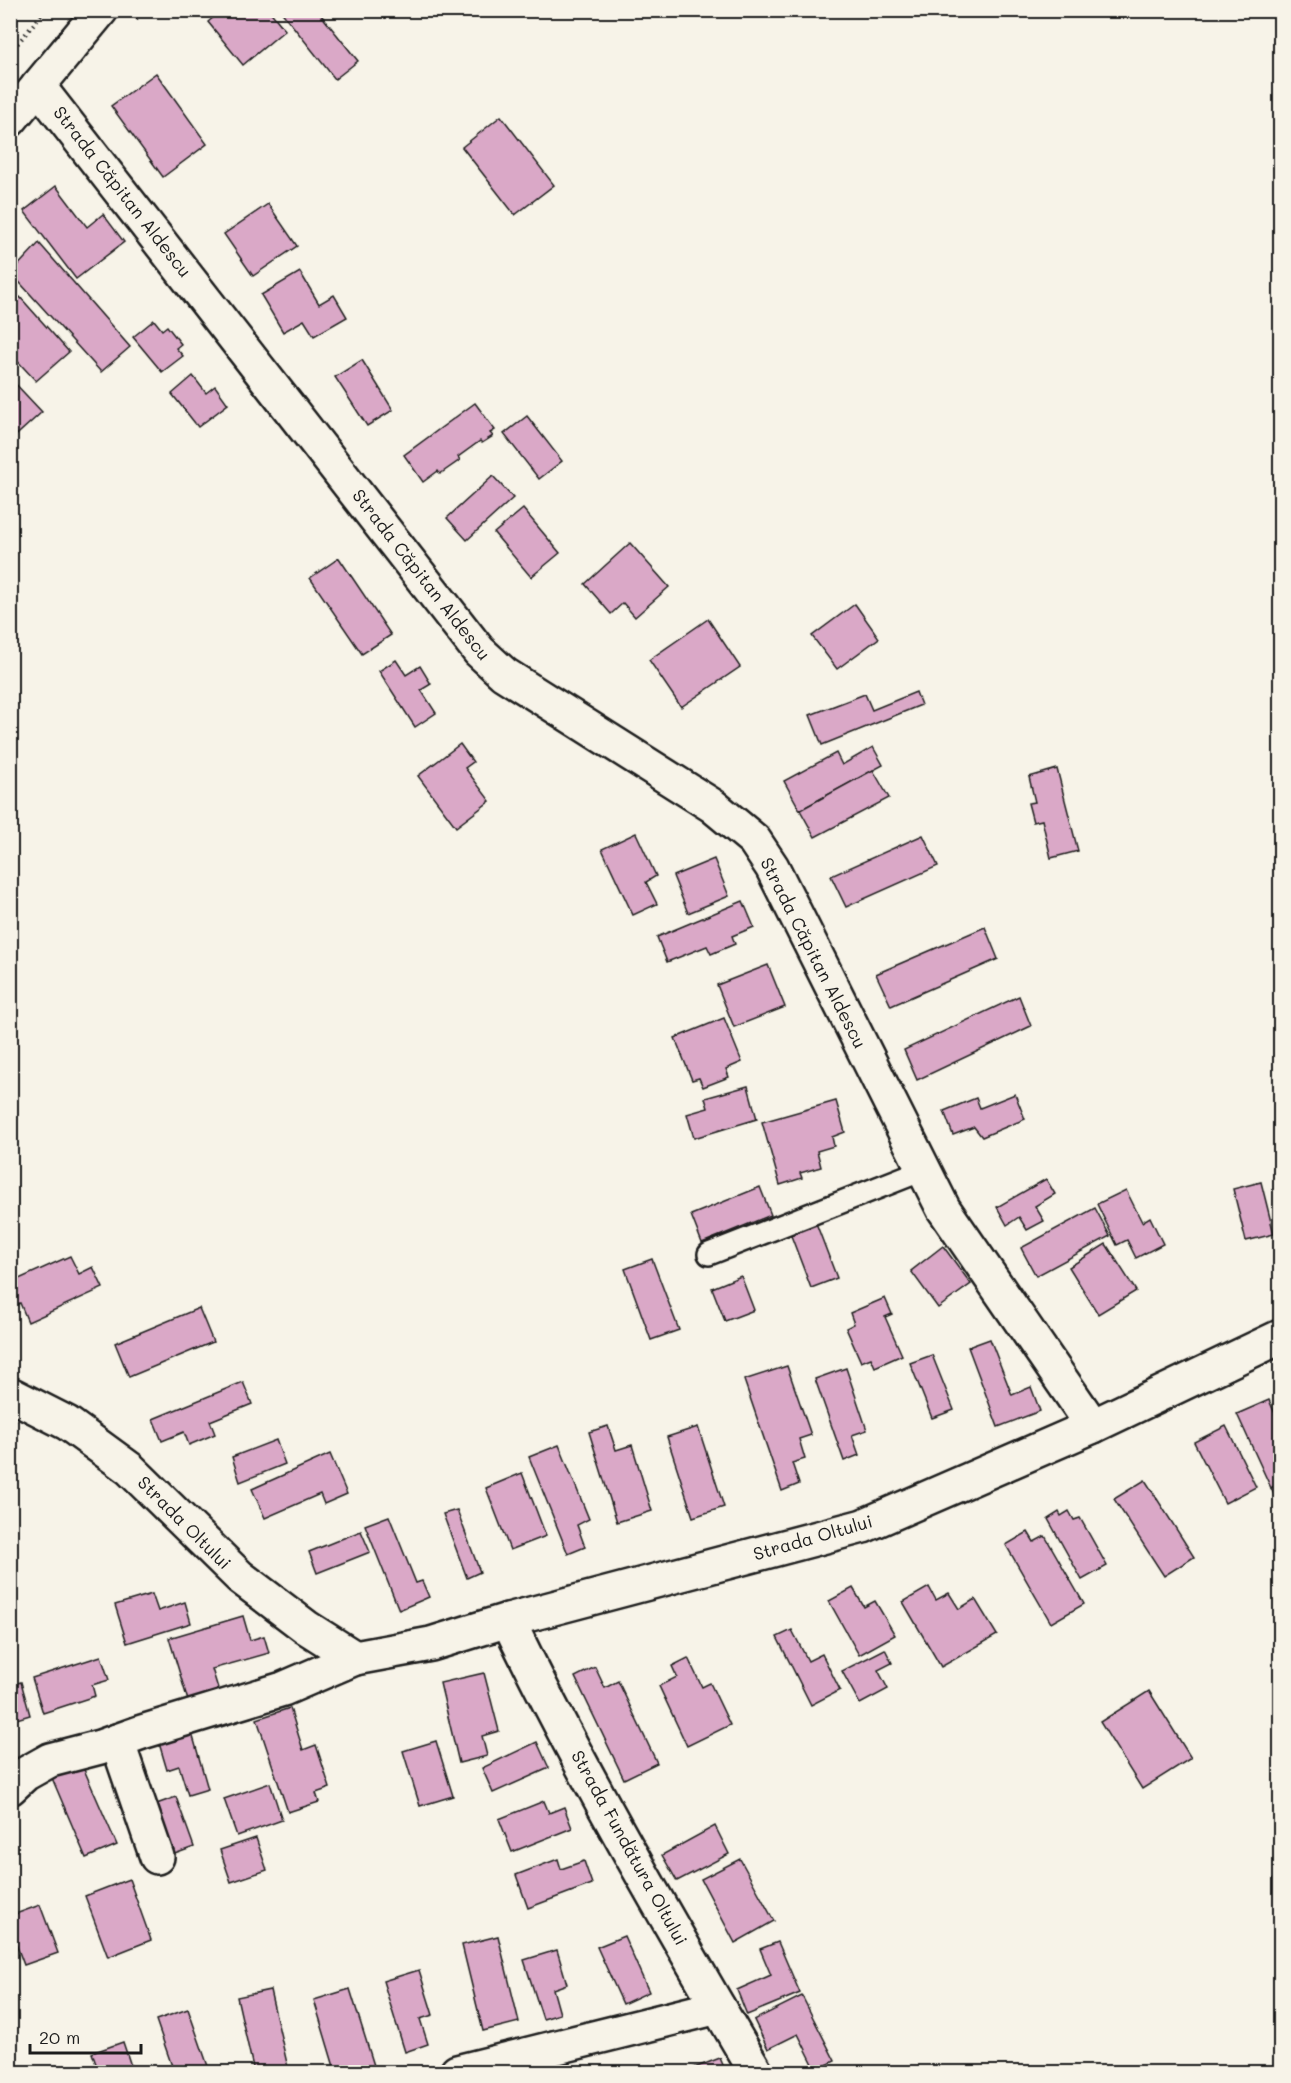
<svg xmlns="http://www.w3.org/2000/svg" width="1291" height="2083" viewBox="0 0 1291 2083" font-family="Mali,sans-serif">
<style>
.building{fill:#daa8c7;stroke:#1c1c1c;stroke-width:1.5}
.lines{fill:none;stroke-linecap:round;stroke-linejoin:round}
.lane-casing{stroke:#1c1c1c;stroke-width:26}
.street-casing{stroke:#1c1c1c;stroke-width:38}
.secondary-casing{stroke:#1c1c1c;stroke-width:38}
.path{stroke:#1c1c1c;stroke-width:4;stroke-dasharray:1.5 4.5;stroke-linecap:butt}
.lane{stroke:#f7f3e8;stroke-width:21}
.street{stroke:#f7f3e8;stroke-width:33}
.secondary{stroke:#f7f3e8;stroke-width:33}
.labels{text-anchor:middle;stroke-width:4.5;stroke-linejoin:round;paint-order:stroke}
.street-label{font-size:18px;fill:#1c1c1c;stroke:#f7f3e8}
</style>
<rect width="100%" height="100%" fill="#f7f3e8"/>
<filter id="ink" filterUnits="userSpaceOnUse"><feTurbulence type="fractalNoise" baseFrequency=".0167" numOctaves="2"/><feDisplacementMap in="SourceGraphic" scale="12" xChannelSelector="R" yChannelSelector="G"/><feConvolveMatrix kernelMatrix="1 2 1 2 8 2 1 2 1" color-interpolation-filters="sRGB"/></filter>
<g filter="url(#ink)">
<g class="building">
<polygon points="222,10 269,10 285,30 243,65 208,22"/>
<polygon points="280,10 317,10 358,61 335,79"/>
<polygon points="156,73 207,144 163,177 111,106"/>
<polygon points="501,116 554,185 515,215 462,147"/>
<polygon points="56,186 87,227 103,214 124,242 76,279 24,211"/>
<polygon points="268,204 297,246 253,276 224,234"/>
<polygon points="39,243 130,347 101,372 11,273"/>
<polygon points="300,272 319,304 334,295 347,317 314,336 304,320 283,332 261,295"/>
<polygon points="20,297 69,352 36,381 10,353 10,305"/>
<polygon points="154,320 162,330 167,326 181,344 176,348 183,356 162,372 133,337"/>
<polygon points="362,360 393,410 367,426 335,377"/>
<polygon points="193,376 206,393 215,386 228,404 198,427 172,394"/>
<polygon points="10,378 42,412 10,441"/>
<polygon points="475,403 495,430 490,433 493,436 482,443 480,441 458,457 460,460 440,474 438,471 423,482 404,455"/>
<polygon points="527,416 562,461 539,479 504,434"/>
<polygon points="493,476 513,498 467,540 447,518"/>
<polygon points="523,509 560,553 531,577 494,533"/>
<polygon points="630,543 669,587 635,617 623,603 611,614 585,584"/>
<polygon points="339,558 391,635 362,654 310,578"/>
<polygon points="855,604 879,638 837,669 812,636"/>
<polygon points="708,619 740,667 681,707 649,660"/>
<polygon points="396,660 406,675 420,666 431,684 421,690 436,713 415,727 379,671"/>
<polygon points="916,692 921,705 822,745 810,715 865,694 872,710"/>
<polygon points="460,744 473,762 465,768 490,801 456,827 418,776"/>
<polygon points="873,747 883,765 800,810 784,781 836,753 842,765"/>
<polygon points="1057,769 1078,851 1051,858 1042,820 1033,822 1028,803 1035,802 1029,777"/>
<polygon points="873,770 889,798 815,837 800,810"/>
<polygon points="636,833 656,876 646,882 657,904 633,915 602,849"/>
<polygon points="923,835 938,866 846,907 831,876"/>
<polygon points="714,859 729,896 688,913 673,876"/>
<polygon points="743,901 754,927 732,936 735,944 711,954 707,946 667,962 657,937"/>
<polygon points="985,927 998,959 891,1006 876,974"/>
<polygon points="768,965 785,1007 734,1027 717,985"/>
<polygon points="1019,996 1031,1026 917,1080 904,1050"/>
<polygon points="724,1018 742,1062 726,1069 729,1077 703,1087 699,1078 692,1080 675,1038"/>
<polygon points="748,1086 757,1119 694,1138 687,1114 708,1108 705,1098"/>
<polygon points="1015,1094 1025,1119 982,1137 974,1127 953,1135 944,1111 976,1098 980,1108"/>
<polygon points="836,1101 845,1132 832,1137 834,1146 817,1151 821,1167 800,1173 802,1178 780,1185 762,1122"/>
<polygon points="1046,1179 1055,1194 1035,1206 1044,1221 1027,1230 1019,1217 1007,1225 997,1207"/>
<polygon points="1261,1182 1274,1234 1246,1241 1233,1189"/>
<polygon points="760,1187 771,1215 702,1243 691,1215"/>
<polygon points="1126,1190 1142,1222 1150,1217 1163,1244 1136,1258 1127,1240 1117,1245 1097,1204"/>
<polygon points="1095,1208 1110,1236 1036,1276 1021,1248"/>
<polygon points="816,1223 837,1278 811,1288 790,1233"/>
<polygon points="1106,1244 1136,1291 1098,1314 1069,1267"/>
<polygon points="943,1246 971,1284 938,1308 911,1271"/>
<polygon points="70,1256 79,1274 93,1267 103,1288 28,1322 20,1303 10,1307 10,1283"/>
<polygon points="652,1259 679,1330 651,1340 625,1269"/>
<polygon points="741,1276 754,1310 725,1321 712,1288"/>
<polygon points="885,1298 892,1314 885,1317 902,1355 875,1367 871,1358 861,1362 846,1328 854,1324 850,1313"/>
<polygon points="199,1308 213,1342 129,1377 115,1343"/>
<polygon points="990,1339 1012,1395 1031,1387 1040,1411 998,1427 968,1347"/>
<polygon points="932,1355 954,1410 932,1418 910,1363"/>
<polygon points="787,1366 811,1435 799,1439 805,1459 792,1463 799,1484 782,1491 744,1380"/>
<polygon points="846,1368 867,1430 852,1435 859,1455 844,1461 815,1379"/>
<polygon points="243,1382 252,1404 210,1421 215,1434 189,1445 184,1432 162,1441 153,1419"/>
<polygon points="1269,1400 1280,1425 1280,1483 1271,1488 1237,1414"/>
<polygon points="608,1426 616,1450 632,1445 652,1511 617,1522 589,1432"/>
<polygon points="1226,1426 1256,1487 1225,1503 1194,1442"/>
<polygon points="698,1427 724,1507 693,1517 667,1437"/>
<polygon points="276,1440 285,1464 240,1482 232,1457"/>
<polygon points="559,1445 589,1519 577,1525 585,1547 568,1554 529,1457"/>
<polygon points="330,1454 347,1494 324,1504 320,1494 265,1518 252,1489"/>
<polygon points="522,1473 546,1536 510,1550 486,1488"/>
<polygon points="1145,1480 1194,1557 1164,1576 1114,1499"/>
<polygon points="1280,1483 1280,1507 1271,1488"/>
<polygon points="457,1510 480,1572 467,1578 443,1514"/>
<polygon points="1069,1511 1074,1520 1080,1518 1107,1566 1082,1580 1048,1519 1059,1512 1061,1516"/>
<polygon points="389,1516 416,1583 422,1581 429,1597 399,1610 365,1525"/>
<polygon points="361,1531 370,1552 317,1573 309,1552"/>
<polygon points="1028,1532 1034,1542 1045,1536 1084,1604 1051,1623 1006,1545"/>
<polygon points="929,1587 936,1600 949,1593 959,1609 975,1599 997,1635 941,1667 903,1602"/>
<polygon points="853,1588 864,1607 875,1601 895,1635 859,1655 829,1601"/>
<polygon points="152,1594 158,1611 185,1602 191,1623 127,1643 115,1605"/>
<polygon points="243,1616 250,1640 264,1636 269,1653 212,1669 220,1695 189,1704 169,1638"/>
<polygon points="792,1630 808,1661 822,1654 840,1690 811,1705 777,1637"/>
<polygon points="885,1649 892,1663 878,1670 888,1689 860,1704 842,1671"/>
<polygon points="101,1656 109,1680 92,1685 95,1696 43,1713 32,1678"/>
<polygon points="688,1658 702,1687 710,1683 730,1725 687,1746 659,1686 677,1677 672,1666"/>
<polygon points="595,1667 605,1688 618,1681 657,1763 624,1779 575,1677"/>
<polygon points="484,1673 499,1731 482,1736 487,1756 459,1763 440,1683"/>
<polygon points="21,1682 30,1715 10,1721 10,1685"/>
<polygon points="1149,1691 1191,1758 1142,1789 1100,1722"/>
<polygon points="290,1708 303,1750 316,1745 330,1788 316,1793 319,1802 288,1812 257,1719"/>
<polygon points="192,1733 208,1789 188,1795 179,1766 167,1770 159,1743"/>
<polygon points="436,1741 453,1796 420,1806 403,1751"/>
<polygon points="537,1742 549,1768 493,1793 482,1768"/>
<polygon points="82,1765 117,1845 86,1858 52,1778"/>
<polygon points="270,1783 282,1820 237,1836 224,1799"/>
<polygon points="176,1797 194,1847 169,1856 151,1806"/>
<polygon points="544,1801 549,1813 564,1807 572,1828 512,1852 499,1819"/>
<polygon points="715,1826 729,1854 677,1881 662,1855"/>
<polygon points="256,1838 267,1870 231,1882 220,1850"/>
<polygon points="558,1859 561,1869 584,1861 592,1884 528,1908 516,1875"/>
<polygon points="740,1859 774,1921 735,1943 701,1879"/>
<polygon points="129,1879 151,1940 108,1957 85,1896"/>
<polygon points="40,1905 58,1953 24,1965 10,1928 10,1916"/>
<polygon points="498,1936 519,2022 483,2031 462,1945"/>
<polygon points="624,1936 649,1992 623,2004 597,1947"/>
<polygon points="778,1942 800,1993 747,2015 737,1990 771,1975 760,1949"/>
<polygon points="557,1950 567,1984 553,1989 560,2014 543,2019 524,1960"/>
<polygon points="419,1970 433,2015 420,2019 428,2044 405,2052 383,1981"/>
<polygon points="350,1989 376,2072 353,2072 351,2066 335,2070 314,2000"/>
<polygon points="270,1990 289,2072 254,2072 237,1997"/>
<polygon points="802,1996 835,2061 816,2070 798,2034 768,2049 754,2020"/>
<polygon points="188,2009 210,2072 174,2072 156,2020"/>
<polygon points="123,2042 133,2072 99,2072 92,2053"/>
<polygon points="720,2058 726,2072 684,2072"/>
</g>
<g class="lines">
<defs>
<polyline id="lane" points="709,1254 923,1170"/>
<g id="street">
<polyline points="38,86 479,651 504,674 713,806 754,840 772,867 943,1208 1093,1426"/>
<polyline points="10,1394 67,1423 130,1469 240,1577 306,1627 355,1658 431,1644 508,1620 863,1526 1093,1426 1280,1337"/>
<path d="M508,1620C582,1775 670,1924 756,2072"/>
<polyline points="117,1741 157,1857"/>
<polyline points="10,1788 25,1774 50,1760 100,1747 142,1732 283,1689 355,1658"/>
<polyline points="457,2072 718,2007"/>
</g>
<polyline id="secondary" points="10,120 101,10"/>
</defs>
<use href="#lane" class="lane-casing"/>
<use href="#street" class="street-casing"/>
<use href="#secondary" class="secondary-casing"/>
<g class="path">
<polyline points="136,19 144,10"/>
<polyline points="10,53 45,10"/>
</g>
<use href="#lane" class="lane"/>
<use href="#street" class="street"/>
<use href="#secondary" class="secondary"/>
</g>
</g>
<g class="labels">
<g class="street-label">
<text transform="translate(122 192) rotate(52)" y="6">Strada Căpitan Aldescu</text>
<text transform="translate(421 575) rotate(52)" y="6">Strada Căpitan Aldescu</text>
<text transform="translate(813 953) rotate(63)" y="6">Strada Căpitan Aldescu</text>
<text transform="translate(184 1523) rotate(45)" y="6">Strada Oltului</text>
<text transform="translate(813 1538) rotate(-16)" y="6">Strada Oltului</text>
<text transform="translate(629 1848) rotate(61)" y="6">Strada Fundătura Oltului</text>
</g>
</g>
<rect width="1291" height="2083" fill="none" stroke="#f7f3e8" stroke-width="36"/>
<rect x="18" y="18" width="1255" height="2047" fill="none" stroke="#1c1c1c" stroke-width="2" filter="url(#ink)"/>
<path d="M30 2044v9h111v-9" fill="none" stroke="#1c1c1c" stroke-width="3"/>
<text x="39" y="2044" font-size="18" fill="#1c1c1c" stroke="#f7f3e8" stroke-width="4.5" paint-order="stroke">20 m</text>
</svg>
